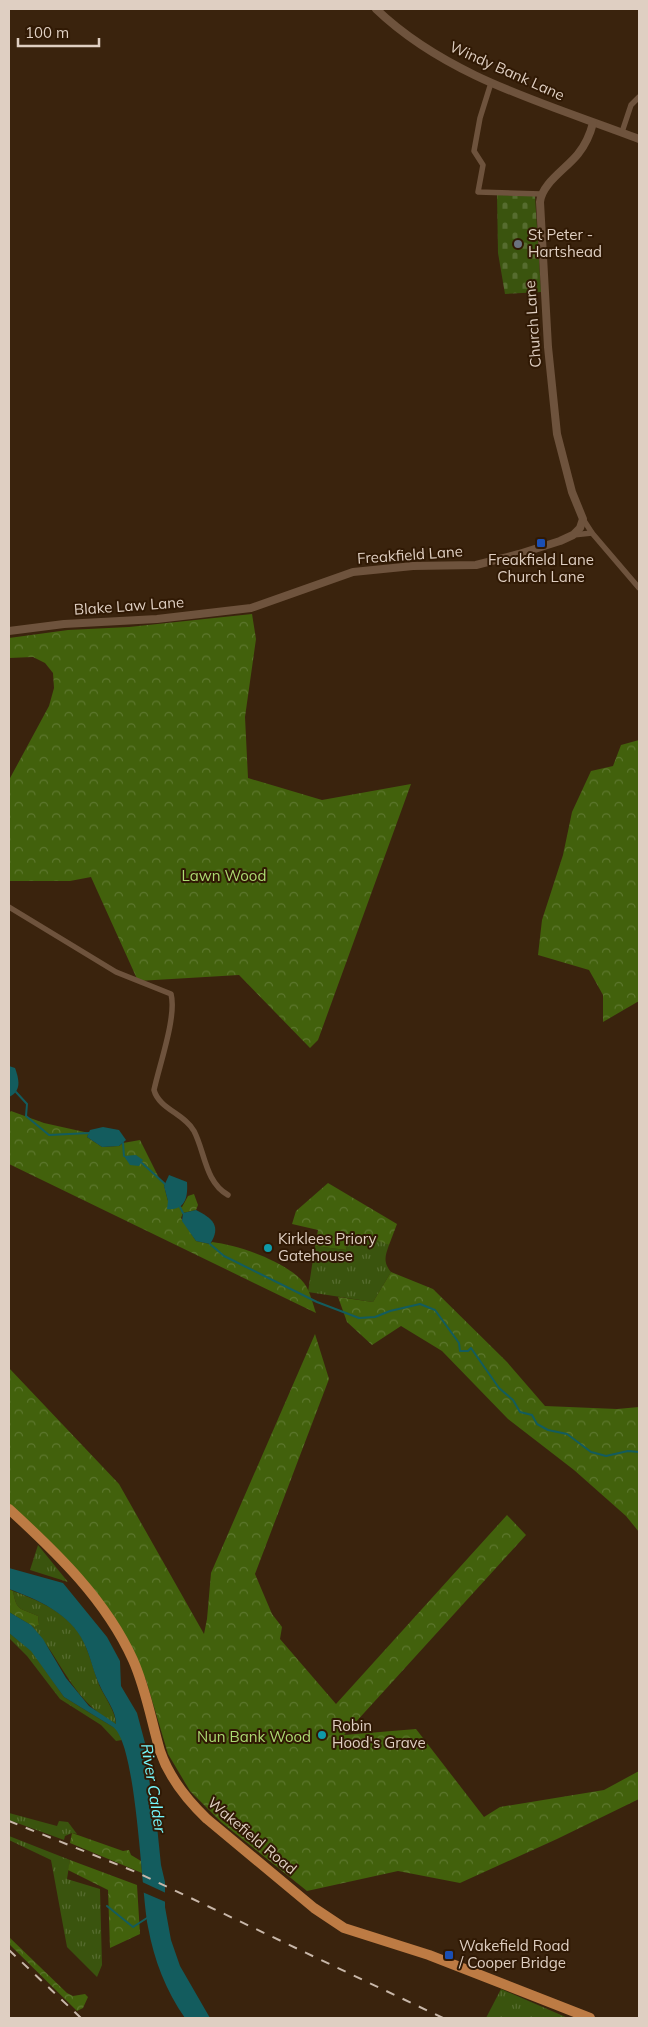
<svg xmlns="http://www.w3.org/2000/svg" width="648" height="2027" viewBox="0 0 648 2027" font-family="Mulish,sans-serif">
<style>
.grass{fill:url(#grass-tufts)}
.forest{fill:url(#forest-crowns)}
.cemetery{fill:url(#cemetery-stones)}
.water{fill:#135c5e}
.pier{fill:#3a230d}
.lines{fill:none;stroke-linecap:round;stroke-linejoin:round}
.stream{stroke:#135c5e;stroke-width:2}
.street{stroke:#6e533d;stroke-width:5.5}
.secondary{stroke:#6e533d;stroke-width:8}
.highway{stroke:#bd7b44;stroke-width:10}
.rail{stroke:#c8b7a9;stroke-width:2;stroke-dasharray:9 9;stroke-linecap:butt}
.worship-dot{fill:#6b7280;stroke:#301904;stroke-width:2}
.transit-dot{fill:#1a4fb4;stroke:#301904;stroke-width:2}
.culture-dot{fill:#0f9aa8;stroke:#301904;stroke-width:2}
.labels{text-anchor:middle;stroke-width:4;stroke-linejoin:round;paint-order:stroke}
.street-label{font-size:15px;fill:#dfcfc2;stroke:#301904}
.poi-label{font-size:15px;fill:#dfcfc2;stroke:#301904;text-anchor:start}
.park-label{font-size:15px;fill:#addb72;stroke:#301904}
.water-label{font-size:16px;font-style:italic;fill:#75f6fa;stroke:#301904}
</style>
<defs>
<pattern id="grass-tufts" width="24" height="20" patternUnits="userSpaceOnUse" patternTransform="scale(1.25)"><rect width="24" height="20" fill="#3a540e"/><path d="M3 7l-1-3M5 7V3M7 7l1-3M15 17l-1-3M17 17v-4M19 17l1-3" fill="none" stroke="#566c2f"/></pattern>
<pattern id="forest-crowns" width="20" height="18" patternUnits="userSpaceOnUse" patternTransform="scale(1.25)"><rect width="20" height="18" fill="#42610c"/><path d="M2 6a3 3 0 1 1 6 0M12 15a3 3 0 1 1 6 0" fill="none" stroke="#5d772e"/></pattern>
<pattern id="cemetery-stones" width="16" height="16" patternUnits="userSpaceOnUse" patternTransform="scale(1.25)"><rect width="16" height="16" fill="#3a540e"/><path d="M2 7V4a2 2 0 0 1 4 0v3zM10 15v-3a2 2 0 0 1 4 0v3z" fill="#566c2f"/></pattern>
</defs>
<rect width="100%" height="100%" fill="#3a230d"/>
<g class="grass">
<path d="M357,1236H367L389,1245C385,1256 383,1262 391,1272L373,1302L308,1292L315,1246L346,1250L348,1241Z"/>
<polygon points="38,1545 68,1582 30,1570"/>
<path d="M13,1591C42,1602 73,1615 85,1645C91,1658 94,1672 99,1685C105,1698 115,1710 116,1724C84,1707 71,1683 52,1653C46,1643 38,1634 31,1625L34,1627L39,1625L38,1616C19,1607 17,1612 13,1591Z"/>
<polygon points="9,1633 32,1651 64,1697 118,1730 122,1740 116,1741 101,1725 60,1699 27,1656 9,1638"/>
<polygon points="9,1813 57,1826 59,1821 68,1822 77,1834 72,1833 65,1836 64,1840 9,1820"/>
<polygon points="9,1836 70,1860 67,1879 100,1889 102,1965 97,1977 67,1947 51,1860 9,1840"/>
<polygon points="501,1989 568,2018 486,2018"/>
</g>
<g class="forest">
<polygon points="252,614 256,639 245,717 248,778 322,800 411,784 318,1040 310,1048 239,975 138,981 91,877 70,881 9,881 9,780 49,706 54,688 53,673 45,663 33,657 9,658 9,638 68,630 129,627"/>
<polygon points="639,740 639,1001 603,1022 603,995 589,970 538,955 542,920 563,855 572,812 591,771 613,766 621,745"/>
<path d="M11,1111L44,1123L89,1133L87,1137L102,1147L119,1146L123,1143L140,1140L159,1178L165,1184L164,1186L168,1201L182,1207L188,1196L194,1194L198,1205L196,1210L183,1213L181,1218L196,1241L210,1244L212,1242C239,1245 287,1262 304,1283C310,1291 313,1304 316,1313L9,1164V1113Z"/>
<path d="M328,1183L397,1224L389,1245C374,1239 363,1233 348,1241L346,1250L315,1246L318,1230L292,1224L296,1211Z"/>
<polygon points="391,1272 433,1289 507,1362 545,1406 617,1409 639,1407 639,1532 626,1516 574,1470 508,1419 442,1351 401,1326 372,1345 347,1322 338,1297 373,1302"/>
<polygon points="315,1334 329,1379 255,1574 272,1614 282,1627 280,1639 336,1704 507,1515 526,1535 344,1735 416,1729 484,1817 500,1807 604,1790 639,1771 639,1799 557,1839 460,1883 398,1871 307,1891 221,1822 190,1791 168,1754 146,1680 114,1618 9,1505 9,1368 119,1484 204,1634 207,1619 211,1573"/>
<path d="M9,1589L13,1591C17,1612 19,1607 38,1616L39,1625L34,1627L9,1612Z"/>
<polygon points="72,1833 123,1851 129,1850 131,1855 141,1861 142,1873 70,1843"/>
<polygon points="70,1860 137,1885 140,1934 110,1948 108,1890 68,1870"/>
<polygon points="9,1937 67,1993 73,1996 85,1994 88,1997 83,2008 77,2011 9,1944"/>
</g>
<polygon class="cemetery" points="497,195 535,196 541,292 505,294 498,253"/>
<g class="water">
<path d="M9,1066L15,1068C19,1079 22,1091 9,1097Z"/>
<polygon points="103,1127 119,1130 126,1140 119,1146 102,1147 87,1137 90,1130"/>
<polygon points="136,1155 143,1160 139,1166 130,1165 124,1156"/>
<path d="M169,1175L187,1182C188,1196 186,1211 167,1209L168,1201L164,1186Z"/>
<path d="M196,1210C212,1218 222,1226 210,1244L196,1241L182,1221L183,1213Z"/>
<path d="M9,1568L63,1583L107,1637L120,1661L121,1686L137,1713L145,1743L149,1779L157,1826L161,1865L165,1882V1907L171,1940L180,1966L210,2018H185C166,1991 154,1960 148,1927C141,1891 137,1744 113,1727L64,1697L31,1651L9,1633V1612L31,1625L43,1639L66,1678L89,1706L116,1724C116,1710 105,1698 100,1686C93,1672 91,1657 84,1643C70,1613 38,1600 9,1589Z"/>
</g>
<polygon class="pier" points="140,1881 168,1894 168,1903 140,1891"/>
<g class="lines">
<g class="stream">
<polyline points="16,1092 27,1104 26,1116 49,1135 89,1133"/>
<polyline points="123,1143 124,1156"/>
<polyline points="142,1163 165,1184"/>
<polyline points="180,1207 183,1213"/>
<polyline points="210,1244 224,1256 317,1302 359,1318 375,1317 390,1311 420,1304 435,1310 459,1343 460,1351 468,1351 471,1348 499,1388 513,1400 520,1412 532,1415 537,1424 548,1430 567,1434 591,1452 606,1456 628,1451 639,1452"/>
<polyline points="107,1906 133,1927 147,1918"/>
</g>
<g class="street">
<polyline points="491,83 480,118 474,151 483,165 478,192 541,194"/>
<polyline points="622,132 631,105 639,97"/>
<polyline points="583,519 592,533 639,588"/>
<polyline points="573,535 592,533"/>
<path d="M9,907L116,972L171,994C177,1016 159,1066 154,1090C159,1109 185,1114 194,1131C205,1152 205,1182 228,1195"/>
</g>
<g class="secondary">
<path d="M376,9C448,78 548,104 639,139"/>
<path d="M9,631L64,624L157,619L251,608L353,572L413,566L476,565L519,554L560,541L573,535L580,528L583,519L572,492L557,434L548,347L540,202C542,183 566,169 578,154C586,144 590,135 593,123"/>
</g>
<path class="highway" d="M9,1509C57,1553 106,1600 133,1660C146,1689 151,1720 160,1751C169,1777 187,1800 207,1819L314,1908L344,1928L429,1955L590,2018"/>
<g class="rail">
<polyline points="9,1821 136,1872 443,2018"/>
<polyline points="9,1950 81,2018"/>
</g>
</g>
<circle class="worship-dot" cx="518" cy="244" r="5"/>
<g class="transit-dot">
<rect x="536" y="538" width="10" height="10" rx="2.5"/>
<rect x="444" y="1950" width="10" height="10" rx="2.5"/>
</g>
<g class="culture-dot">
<circle cx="268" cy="1248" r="5"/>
<circle cx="322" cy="1735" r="5"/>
</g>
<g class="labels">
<g class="street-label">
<text transform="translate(507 71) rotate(24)" y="5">Windy Bank Lane</text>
<text transform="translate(533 324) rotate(-94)" y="5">Church Lane</text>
<text transform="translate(410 555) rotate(-4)" y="5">Freakfield Lane</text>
<text transform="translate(129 606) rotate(-4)" y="5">Blake Law Lane</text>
<text transform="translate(252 1836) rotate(40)" y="5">Wakefield Road</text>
</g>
<g class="poi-label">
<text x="528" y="240">St Peter -<tspan x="528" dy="17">Hartshead</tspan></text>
<text x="541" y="565" text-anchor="middle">Freakfield Lane<tspan x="541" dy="17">Church Lane</tspan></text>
<text x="278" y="1244">Kirklees Priory<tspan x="278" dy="17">Gatehouse</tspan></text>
<text x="332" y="1731">Robin<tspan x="332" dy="17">Hood's Grave</tspan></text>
<text x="459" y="1951">Wakefield Road<tspan x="459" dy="17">/ Cooper Bridge</tspan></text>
</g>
<g class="park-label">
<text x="224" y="881">Lawn Wood</text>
<text x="254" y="1742">Nun Bank Wood</text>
</g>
<g class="water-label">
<text transform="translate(154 1788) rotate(81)" y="6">River Calder</text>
</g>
</g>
<rect width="648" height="2027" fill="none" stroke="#dfcfc2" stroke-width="20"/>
<path d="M18 38v8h81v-8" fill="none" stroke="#dfcfc2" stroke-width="2.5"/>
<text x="25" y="38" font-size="15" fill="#dfcfc2" stroke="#301904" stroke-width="4" paint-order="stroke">100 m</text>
</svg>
